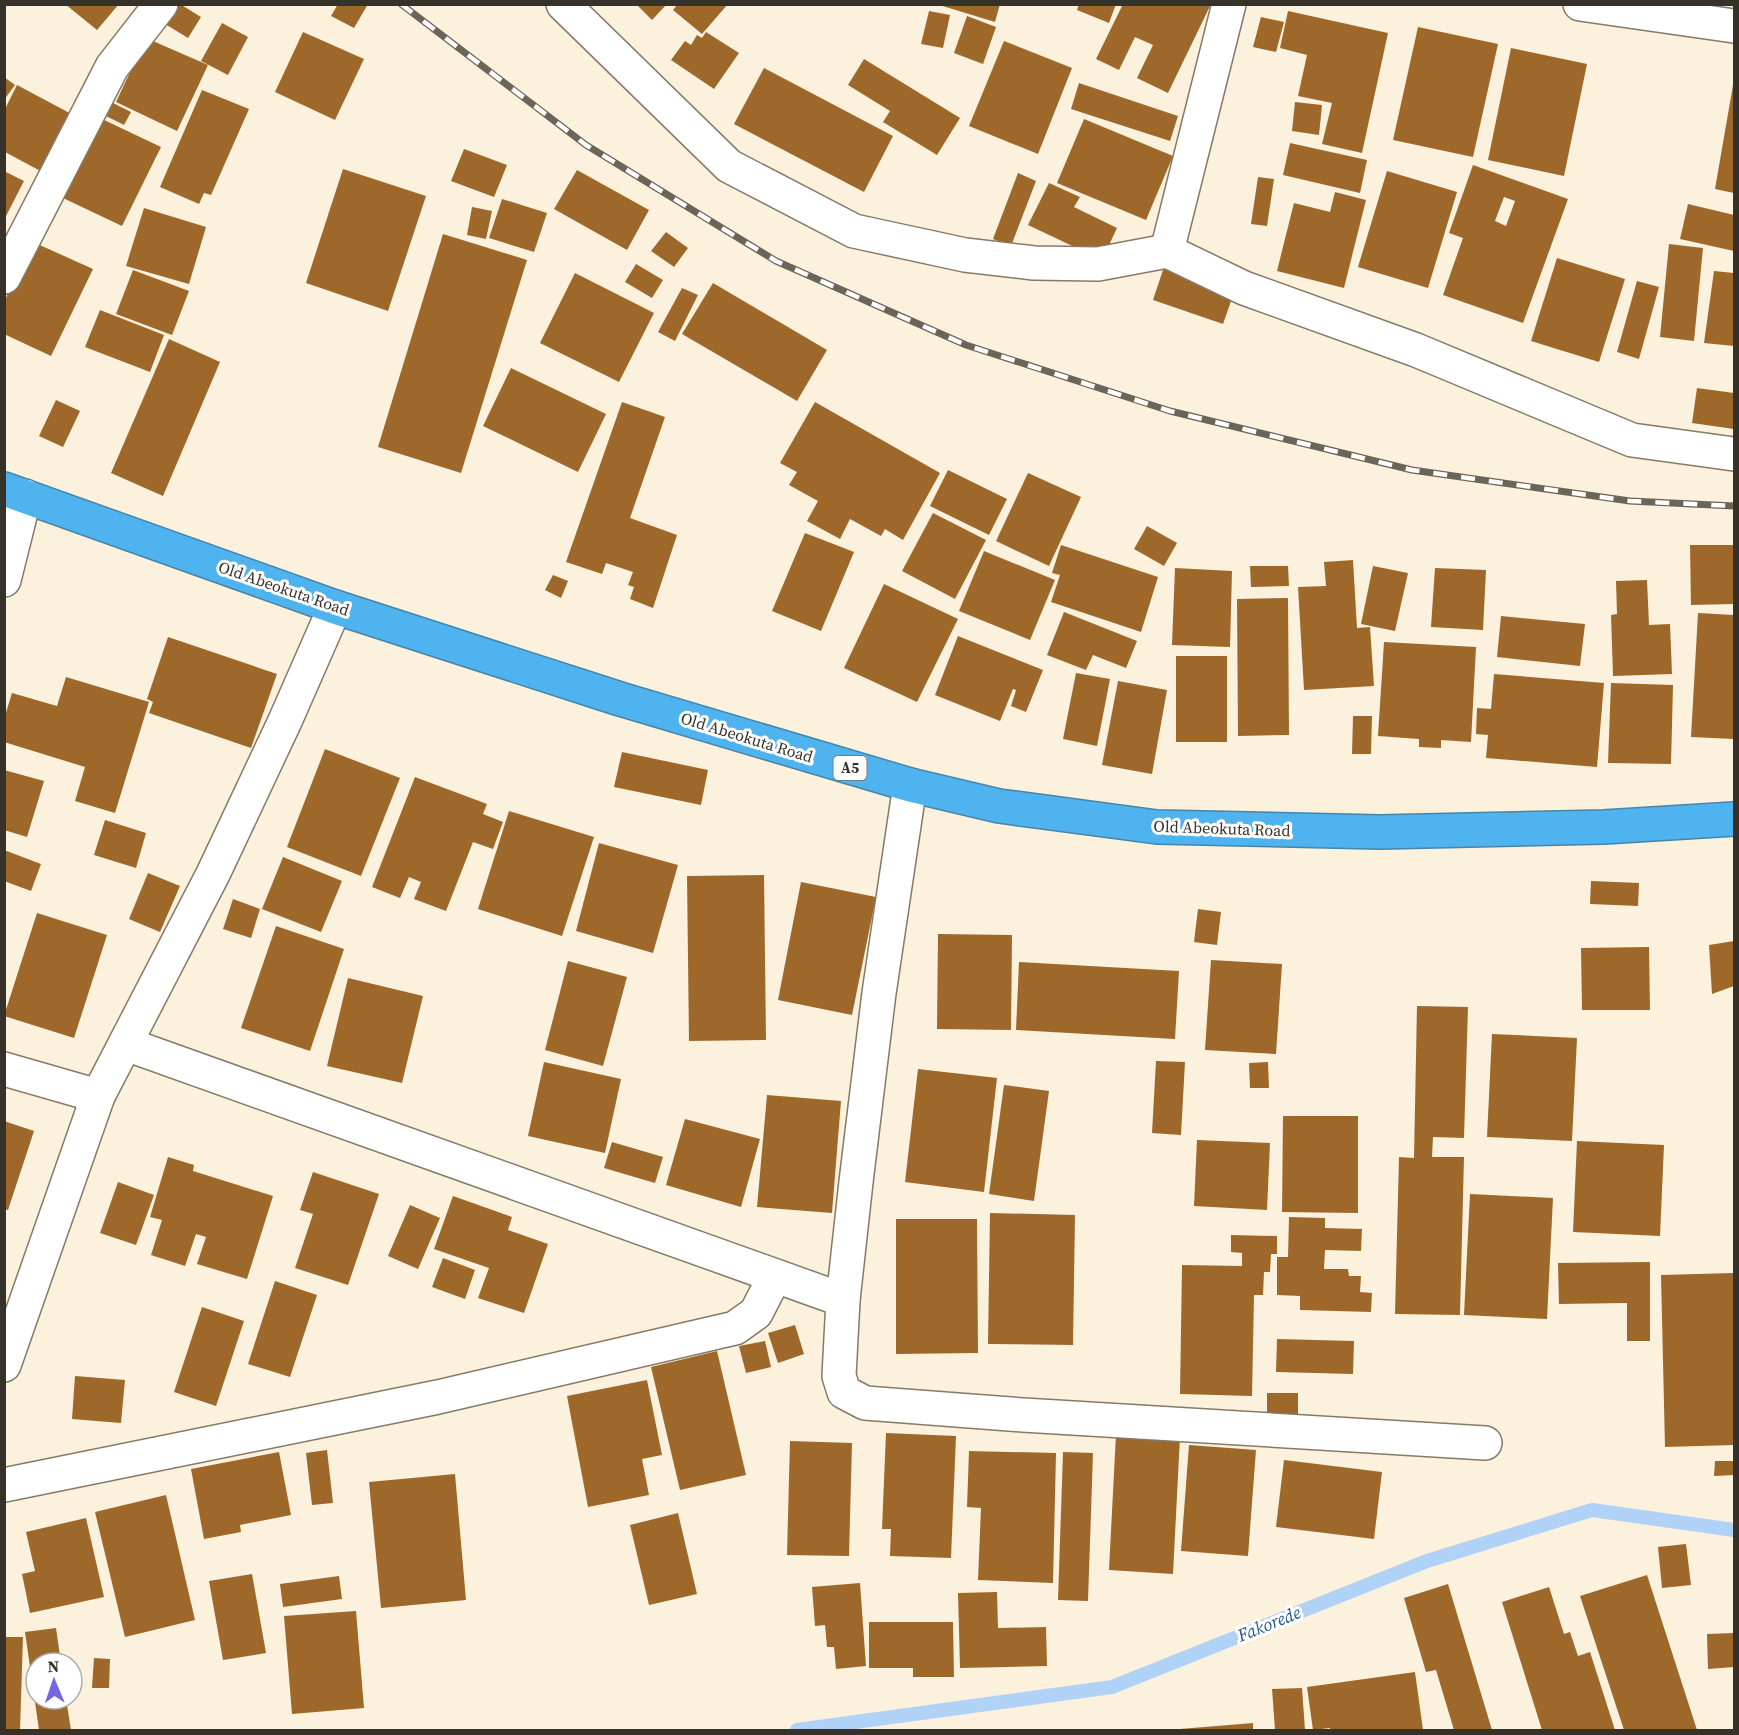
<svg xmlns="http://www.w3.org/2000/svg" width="1739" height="1735" viewBox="0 0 1739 1735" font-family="'Source Serif 4',serif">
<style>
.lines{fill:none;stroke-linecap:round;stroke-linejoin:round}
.stream{stroke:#b1d2f7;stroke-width:14}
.building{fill:#9f682b;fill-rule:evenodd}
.minor-casing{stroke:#857a68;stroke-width:36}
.highway-casing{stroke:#4686a9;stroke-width:36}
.minor{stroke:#fff;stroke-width:33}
.highway{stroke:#4eb3ee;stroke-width:33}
.rail-casing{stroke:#6a6459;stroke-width:7}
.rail{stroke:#fff;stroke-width:4.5;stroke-dasharray:14;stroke-linecap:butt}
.labels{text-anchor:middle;stroke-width:6;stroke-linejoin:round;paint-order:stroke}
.shield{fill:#fff;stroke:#72706a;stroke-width:1.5}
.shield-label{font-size:15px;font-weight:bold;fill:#36322a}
.street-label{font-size:16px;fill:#36322a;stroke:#fff}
.water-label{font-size:18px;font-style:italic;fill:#205990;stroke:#fff}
</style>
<rect width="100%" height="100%" fill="#fcf1dc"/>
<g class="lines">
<polyline class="stream" points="797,1730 1112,1687 1427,1561 1592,1510 1734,1530"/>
</g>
<g class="building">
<polygon points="65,4 119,4 97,30"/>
<polygon points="166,4 180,4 201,17 188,38 157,19"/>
<polygon points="338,4 368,4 354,28 331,16"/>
<polygon points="636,4 667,4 652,20"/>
<polygon points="678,4 728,4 702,34 673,10"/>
<polygon points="936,4 1000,4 995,22"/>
<polygon points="1079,4 1116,4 1109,23 1077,10"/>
<polygon points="1123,4 1211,4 1168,93 1137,78 1153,45 1135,37 1119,70 1096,59"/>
<polygon points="929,11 950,15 943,48 921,44"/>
<polygon points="1288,11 1388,33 1362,153 1322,144 1332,103 1298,96 1307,55 1280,48"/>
<polygon points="967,16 996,27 983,64 954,53"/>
<polygon points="1261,17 1284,22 1276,52 1253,47"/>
<polygon points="222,23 248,37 228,75 201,61"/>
<polygon points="1418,27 1498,44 1473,157 1393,140"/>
<polygon points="303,32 364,59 335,120 275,92"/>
<polygon points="706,32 739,53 714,89 671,60 685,41 691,45 697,35 702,38"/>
<polygon points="146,38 208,65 177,131 116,102"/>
<polygon points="1004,41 1072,68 1038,154 969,126"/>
<polygon points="1511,48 1587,64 1564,176 1488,160"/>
<polygon points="864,59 960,118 937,155 883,122 890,111 848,85"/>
<polygon points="764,68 893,136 864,192 734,124"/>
<polygon points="4,77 15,85 4,100"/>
<polygon points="1079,83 1178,116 1170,141 1071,109"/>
<polygon points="17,85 77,117 46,174 5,152 5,109"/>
<polygon points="1733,85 1734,85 1734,193 1715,189"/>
<polygon points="202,90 249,109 211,195 204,193 199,204 160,187"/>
<polygon points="109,101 131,112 124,125 102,114"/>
<polygon points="1295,102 1322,105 1319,135 1292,131"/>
<polygon points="102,119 161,147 122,226 63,198"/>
<polygon points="1084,119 1173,156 1146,220 1057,183"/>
<polygon points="1290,143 1367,160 1360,193 1283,175"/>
<polygon points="464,149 507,165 494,197 451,181"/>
<path d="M1473,165L1568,199L1523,323L1443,295L1463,238L1449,233ZM1504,197L1515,201L1506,226L1495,221Z"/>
<polygon points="343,169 426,196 388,311 306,283"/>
<polygon points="577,170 649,210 627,250 554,209"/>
<polygon points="4,171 24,181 4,220"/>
<polygon points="1387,171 1457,192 1428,288 1358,267"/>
<polygon points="1018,173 1036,181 1011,246 993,239"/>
<polygon points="1258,177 1274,179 1267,226 1251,224"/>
<polygon points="1049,183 1080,197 1074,207 1117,228 1102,260 1028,225"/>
<polygon points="1335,192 1366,200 1344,288 1277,271 1294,203 1330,212"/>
<polygon points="502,199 547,213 534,252 489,238"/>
<polygon points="1688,204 1734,215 1734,251 1680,239"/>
<polygon points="472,207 492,211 486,239 467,235"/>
<polygon points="144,208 206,227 189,284 126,266"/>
<polygon points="666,232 688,248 674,267 651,251"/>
<polygon points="443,234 527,260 461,473 378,447"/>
<polygon points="33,242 93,269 51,356 4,334 4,302"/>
<polygon points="1669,244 1703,248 1694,341 1660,337"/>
<polygon points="1557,258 1625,279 1599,362 1531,341"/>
<polygon points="636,264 663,280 652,298 625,282"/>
<polygon points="1165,264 1236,287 1223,324 1153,300"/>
<polygon points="133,270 189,291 172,335 116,314"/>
<polygon points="1714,271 1734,273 1734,346 1704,343"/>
<polygon points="575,273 654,313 619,382 540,343"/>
<polygon points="1637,281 1659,287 1639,359 1617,352"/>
<polygon points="713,283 827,350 797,401 682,334"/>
<polygon points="682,288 698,295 675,341 658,332"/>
<polygon points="100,310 164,335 150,372 85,347"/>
<polygon points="169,339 220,362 163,496 111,473"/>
<polygon points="511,368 606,414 578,472 483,426"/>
<polygon points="1697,388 1734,393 1734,429 1692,423"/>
<polygon points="56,400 80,411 63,447 39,436"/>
<polygon points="622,402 665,417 630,518 677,535 653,608 630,599 634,587 628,585 633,572 606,563 602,574 566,562"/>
<polygon points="815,402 940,473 903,540 885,529 881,536 850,519 840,539 807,521 818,501 789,485 797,472 780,463"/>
<polygon points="948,470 1007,499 989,535 930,506"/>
<polygon points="1028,473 1081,497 1049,566 996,541"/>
<polygon points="933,513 986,540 955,599 902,571"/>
<polygon points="1147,526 1177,543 1164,566 1134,549"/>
<polygon points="805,533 854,552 821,631 772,611"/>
<polygon points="1061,545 1158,577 1141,632 1051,602 1060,575 1052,573"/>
<polygon points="1690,545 1734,545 1734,604 1691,605"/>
<polygon points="984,551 1055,580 1030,640 959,611"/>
<polygon points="1353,560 1357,628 1370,627 1374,686 1304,690 1298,587 1326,586 1324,562"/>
<polygon points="1250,566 1288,566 1289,586 1251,587"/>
<polygon points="1373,566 1408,573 1395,631 1361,624"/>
<polygon points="1175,568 1232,571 1230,647 1172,645"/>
<polygon points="1435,568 1486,570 1483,630 1431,627"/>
<polygon points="553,575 568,581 561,598 545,590"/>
<polygon points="1647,580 1649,625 1670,624 1672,674 1613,676 1611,615 1617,614 1616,581"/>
<polygon points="884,584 958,619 917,702 844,668"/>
<polygon points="1288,598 1289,735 1238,736 1237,599"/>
<polygon points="1064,612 1137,641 1126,668 1093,655 1086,670 1047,655"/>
<polygon points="1698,613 1734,615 1734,739 1691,737"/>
<polygon points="1501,616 1585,624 1580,666 1497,657"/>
<polygon points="958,636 1043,670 1026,712 1011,706 1016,690 1013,689 1000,721 935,695"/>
<polygon points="168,637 277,674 251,748 149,713 153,702 147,699"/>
<polygon points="1384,642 1476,647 1471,742 1441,740 1441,748 1419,747 1419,739 1378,736"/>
<rect x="1176" y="656" width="51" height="86"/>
<polygon points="1076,673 1110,679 1097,746 1063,739"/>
<polygon points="1494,674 1604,683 1597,767 1486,758 1488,735 1476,734 1477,708 1491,709"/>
<polygon points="66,677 149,702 115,813 75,801 85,767 4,742 4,719 12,693 57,706"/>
<polygon points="1118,681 1167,690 1152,774 1102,765"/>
<polygon points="1611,683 1673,685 1671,764 1608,763"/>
<polygon points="1353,716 1372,716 1371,754 1352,754"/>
<polygon points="325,749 400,778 361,876 287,847"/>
<polygon points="622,752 708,770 701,805 614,787"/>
<polygon points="4,770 44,781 27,837 4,830"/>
<polygon points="415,777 487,804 483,814 503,822 493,849 473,842 446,911 414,899 421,882 409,877 400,898 372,887"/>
<polygon points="509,811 594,837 562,936 478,909"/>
<polygon points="105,820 146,833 136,868 94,855"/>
<polygon points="599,843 678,865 653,953 576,931"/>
<polygon points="4,850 41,864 31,891 4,881"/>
<polygon points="283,857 342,881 321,932 262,909"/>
<polygon points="148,873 180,886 160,932 129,919"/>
<polygon points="764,875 766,1040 689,1041 687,876"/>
<polygon points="1591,881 1639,883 1638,906 1590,904"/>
<polygon points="801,882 876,897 852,1015 778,1000"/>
<polygon points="233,899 260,909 251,938 223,929"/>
<polygon points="1198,909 1221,912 1217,945 1194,942"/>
<polygon points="37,913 107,935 74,1038 4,1016"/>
<polygon points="276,926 344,949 310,1051 241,1028"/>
<polygon points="938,934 1012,935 1011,1030 937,1029"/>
<polygon points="1734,941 1734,986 1712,994 1709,945"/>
<polygon points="1649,947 1650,1010 1582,1010 1581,948"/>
<polygon points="1211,960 1282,964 1276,1054 1205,1050"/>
<polygon points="568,961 627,977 603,1066 545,1050"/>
<polygon points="1019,962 1179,971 1175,1039 1016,1030"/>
<polygon points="348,978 423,996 402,1083 327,1066"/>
<polygon points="1417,1006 1468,1007 1464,1138 1433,1137 1432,1157 1464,1157 1460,1315 1395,1314 1399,1157 1414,1158"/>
<polygon points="1492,1034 1577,1038 1572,1141 1487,1137"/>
<polygon points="1156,1061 1185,1062 1181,1135 1152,1133"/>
<polygon points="544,1062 621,1079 605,1153 528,1136"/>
<polygon points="1268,1062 1269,1088 1250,1088 1249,1063"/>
<polygon points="918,1069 997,1078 984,1192 905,1182"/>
<polygon points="1004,1085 1049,1091 1034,1201 989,1194"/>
<polygon points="767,1095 841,1101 832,1213 757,1207"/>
<polygon points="1283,1116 1358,1116 1358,1213 1282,1212"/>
<polygon points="685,1119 760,1139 741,1207 666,1185"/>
<polygon points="4,1121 34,1131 8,1210 4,1209"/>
<polygon points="1197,1140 1270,1143 1267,1210 1194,1206"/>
<polygon points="1577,1141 1664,1145 1660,1236 1573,1232"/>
<polygon points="612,1142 663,1157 655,1183 604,1168"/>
<polygon points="168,1157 194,1165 193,1171 273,1196 247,1279 197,1264 206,1237 196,1234 185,1266 151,1255 162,1220 150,1217"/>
<polygon points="313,1172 379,1194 348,1285 295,1268 313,1214 300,1210"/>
<polygon points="118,1182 154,1195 136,1245 100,1233"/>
<polygon points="1470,1194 1553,1198 1547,1319 1464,1315"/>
<polygon points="453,1196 512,1217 508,1230 548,1244 524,1313 478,1298 489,1268 434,1249"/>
<polygon points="410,1205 440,1218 418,1269 388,1256"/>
<polygon points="990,1213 1075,1215 1073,1345 988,1344"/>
<polygon points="1289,1217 1325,1218 1325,1228 1362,1229 1361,1251 1325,1250 1324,1269 1348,1269 1349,1276 1361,1276 1360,1292 1372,1293 1371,1312 1300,1310 1300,1296 1277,1295 1277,1257 1288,1257"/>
<polygon points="896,1219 977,1219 978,1353 896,1354"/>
<polygon points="1231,1235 1277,1236 1277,1254 1271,1254 1270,1272 1264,1272 1263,1295 1254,1295 1252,1396 1180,1394 1182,1265 1242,1266 1242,1253 1231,1252"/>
<polygon points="443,1258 475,1270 465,1299 432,1287"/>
<polygon points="1650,1262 1650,1341 1627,1341 1627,1303 1559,1304 1558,1263"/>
<polygon points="1734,1273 1734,1445 1665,1447 1661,1275"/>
<polygon points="275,1281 317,1295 290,1377 248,1364"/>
<polygon points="202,1307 244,1321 216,1406 174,1392"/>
<polygon points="795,1325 804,1354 778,1363 768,1333"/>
<polygon points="1277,1339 1354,1341 1353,1374 1276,1372"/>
<polygon points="765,1341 771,1367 746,1373 739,1346"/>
<polygon points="717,1351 746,1475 680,1490 651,1367"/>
<polygon points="75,1376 125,1380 121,1423 72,1419"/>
<polygon points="647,1380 662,1455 642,1459 649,1495 588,1507 567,1396"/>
<rect x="1267" y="1393" width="31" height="24"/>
<polygon points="886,1433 956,1436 951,1558 890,1556 891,1529 882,1529"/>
<polygon points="1116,1434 1180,1437 1173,1574 1109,1570"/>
<polygon points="790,1441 852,1443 849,1556 787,1555"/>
<polygon points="1189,1445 1256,1450 1248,1556 1181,1551"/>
<polygon points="327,1450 333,1503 312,1505 306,1453"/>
<polygon points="969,1451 1056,1453 1053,1583 978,1580 981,1508 967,1507"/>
<polygon points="279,1452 291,1515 240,1525 241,1532 204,1539 191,1469"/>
<polygon points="1063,1452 1093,1453 1088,1601 1058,1600"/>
<polygon points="1284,1460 1382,1472 1374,1539 1276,1527"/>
<polygon points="1715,1461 1734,1461 1734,1475 1714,1476"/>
<polygon points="455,1474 466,1600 381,1608 369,1482"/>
<polygon points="166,1495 195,1620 125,1637 95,1512"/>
<polygon points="678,1513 697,1594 649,1605 630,1525"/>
<polygon points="86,1518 104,1597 30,1613 22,1574 35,1571 26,1532"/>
<polygon points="1686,1544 1691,1585 1662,1588 1658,1547"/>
<polygon points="252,1574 266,1653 223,1660 209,1581"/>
<polygon points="1647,1575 1697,1730 1624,1730 1580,1596"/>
<polygon points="339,1576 342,1599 283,1607 280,1584"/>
<polygon points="860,1583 866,1666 836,1669 834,1647 827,1647 825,1625 815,1626 812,1587"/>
<polygon points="1448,1584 1492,1730 1454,1730 1436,1670 1426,1672 1404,1598"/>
<polygon points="1549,1587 1564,1634 1570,1632 1578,1656 1590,1652 1615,1730 1542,1730 1502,1602"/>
<polygon points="997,1592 998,1628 1046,1627 1047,1666 960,1668 958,1593"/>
<polygon points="356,1611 364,1708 292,1714 284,1616"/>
<polygon points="869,1622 953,1622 954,1677 913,1677 913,1668 869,1668"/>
<polygon points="56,1628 61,1663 36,1663 36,1699 66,1699 71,1730 39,1730 25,1632"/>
<polygon points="1734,1633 1734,1667 1708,1669 1707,1634"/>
<polygon points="4,1637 23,1637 20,1730 4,1730"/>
<polygon points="94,1658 110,1659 109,1688 92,1688"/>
<polygon points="1415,1672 1423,1730 1330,1730 1330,1728 1313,1730 1307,1687"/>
<polygon points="1302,1688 1305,1730 1275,1730 1272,1689"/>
<polygon points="1253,1723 1253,1730 1180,1730 1180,1729"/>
</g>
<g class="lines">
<defs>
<g id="minor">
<polyline points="563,4 729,166 854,231 965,255 1034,263 1098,264 1167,251 1244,288 1416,350 1632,440 1734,454"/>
<polyline points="1580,4 1734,26"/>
<polyline points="1167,251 1229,4"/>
<polyline points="4,277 112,67 161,4"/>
<polyline points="4,580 25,496"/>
<polyline points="910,785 879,993 856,1182 843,1300 839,1376 844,1392 865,1403 1023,1415 1485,1443"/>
<polyline points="126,1044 843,1300"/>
<polyline points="4,1069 98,1096"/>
<polyline points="4,1365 98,1096 213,874 285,721 335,607"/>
<polyline points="4,1485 438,1397 735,1328 756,1313 775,1276"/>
</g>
<polyline id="highway" points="4,489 335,607 620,699 910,785 999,806 1157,827 1380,832 1604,827 1734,819"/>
</defs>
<use href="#minor" class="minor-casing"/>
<use href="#highway" class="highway-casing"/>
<use href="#minor" class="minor"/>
<use href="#highway" class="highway"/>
<defs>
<polyline id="rail" points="401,4 586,145 776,261 966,345 1170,411 1412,470 1630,501 1734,506"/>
</defs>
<use href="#rail" class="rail-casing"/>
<use href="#rail" class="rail"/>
</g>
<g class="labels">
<rect class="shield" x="833.5" y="756" width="33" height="24" rx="4.5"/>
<g class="shield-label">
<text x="850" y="773">A5</text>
</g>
<g class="street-label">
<text transform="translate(284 588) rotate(19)" y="6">Old Abeokuta Road</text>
<text transform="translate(747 737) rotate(17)" y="6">Old Abeokuta Road</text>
<text transform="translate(1222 828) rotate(2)" y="6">Old Abeokuta Road</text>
</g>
<g class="water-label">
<text transform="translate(1269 1624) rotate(-22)" y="6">Fakorede</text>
</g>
</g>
<rect width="1739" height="1735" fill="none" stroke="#36322a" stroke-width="12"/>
<g transform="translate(54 1681) rotate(358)"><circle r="28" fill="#ffffff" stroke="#afadaa" stroke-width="1.5"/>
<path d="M0-4.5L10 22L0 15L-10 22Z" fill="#7567e2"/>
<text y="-9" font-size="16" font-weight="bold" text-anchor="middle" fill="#36322a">N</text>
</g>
</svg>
